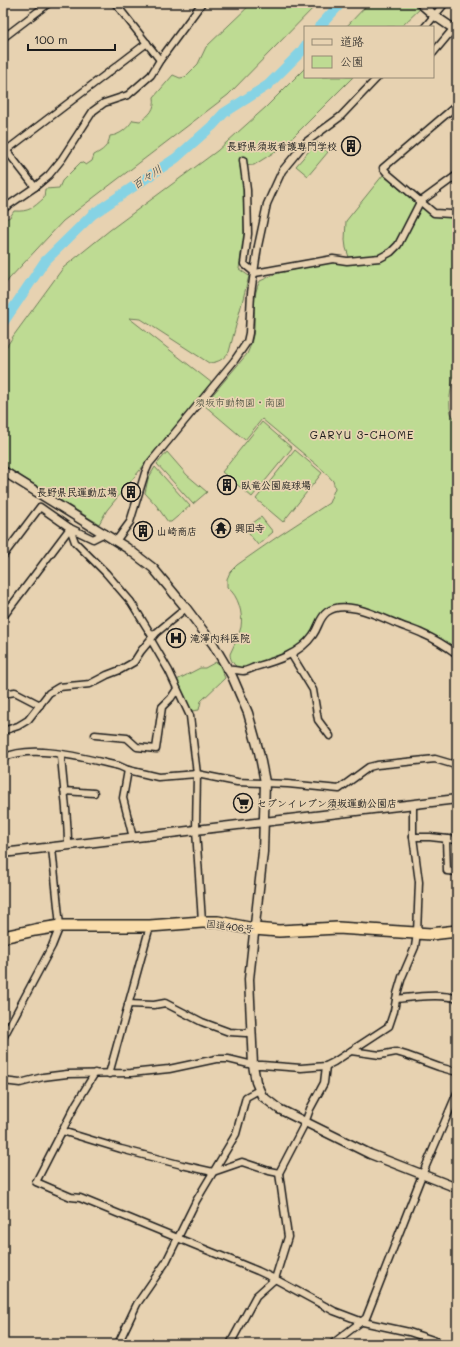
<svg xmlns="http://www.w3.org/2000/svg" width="460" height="1347" viewBox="0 0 460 1347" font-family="Mali,'Klee One',sans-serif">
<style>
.green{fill:#bedb93;stroke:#6d7c58}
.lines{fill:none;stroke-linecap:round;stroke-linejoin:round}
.river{stroke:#86d3e4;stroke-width:10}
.street-casing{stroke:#1c1c1c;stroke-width:9}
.secondary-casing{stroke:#1c1c1c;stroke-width:11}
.highway-casing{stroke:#1c1c1c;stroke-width:14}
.street{stroke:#e7d2b1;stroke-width:6}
.secondary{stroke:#e7d2b1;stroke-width:8}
.highway{stroke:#faddab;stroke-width:11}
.labels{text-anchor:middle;stroke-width:3.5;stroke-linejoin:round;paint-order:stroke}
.poi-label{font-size:10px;font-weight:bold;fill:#1c1c1c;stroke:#e7d2b1;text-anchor:start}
.park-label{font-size:10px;fill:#3c4234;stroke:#e7d2b1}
.street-label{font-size:10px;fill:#1c1c1c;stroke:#e7d2b1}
.water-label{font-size:11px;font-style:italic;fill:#314144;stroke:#e7d2b1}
.neighbourhood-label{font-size:11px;letter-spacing:1px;fill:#1c1c1c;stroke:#e7d2b1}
</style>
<rect width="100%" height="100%" fill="#e7d2b1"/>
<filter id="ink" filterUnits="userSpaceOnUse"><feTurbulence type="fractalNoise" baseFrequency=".025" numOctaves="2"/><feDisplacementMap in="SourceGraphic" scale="8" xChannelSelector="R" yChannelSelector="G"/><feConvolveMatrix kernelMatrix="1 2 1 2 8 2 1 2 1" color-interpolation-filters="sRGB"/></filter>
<g filter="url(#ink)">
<g class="green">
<path d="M252,3H318L228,95L63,221L9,279L3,288V220L10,217L14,211C29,212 33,208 44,198L45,189L59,188L62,181L81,162L86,165L92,161L94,155C103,150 108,147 110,136C120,135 127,129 133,120L140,121C149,116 156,109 154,97L173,75L180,78L185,77L198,64L206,47Z"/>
<polygon points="369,3 426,3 401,27 346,27"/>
<path d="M305,68V77H353L284,146L254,165L240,166L243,183L244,232L239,269L249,276L229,352C223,359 220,362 209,363L141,319L129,318L212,383L107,510L99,524L3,465V352L14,335L63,268L110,230L217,151L266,107Z"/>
<polygon points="317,142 328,152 308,176 296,166"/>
<polygon points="383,175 416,203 394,247 382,255 349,257 346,248 345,240 346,221"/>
<path d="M420,206L457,217V366C453,378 447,401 451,413C453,417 456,420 457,424V654L445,645L369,611L342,607L328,611L303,646L266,664L239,669C234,665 230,660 230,654C234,645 239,636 241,627C243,614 239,596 227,587V579L230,572L237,565L280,535L329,503L335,488L333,481L324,471L262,419L245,440L204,405L247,354C251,346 253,337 254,329C255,313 252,295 260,281L278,273L327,263H340L365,260L389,255Z"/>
<polygon points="262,422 292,448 252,497 222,472"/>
<polygon points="295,450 322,473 283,522 256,499"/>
<polygon points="167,452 187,475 207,492 193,504 157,464"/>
<polygon points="155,467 190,506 171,522 168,522 156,505 145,493 148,479"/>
<polygon points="261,517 273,532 258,545 245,529"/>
<polygon points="216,662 219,664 225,678 201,701 199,710 192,711 189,710 175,681 200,668 205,668"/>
</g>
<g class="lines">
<g class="river">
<polyline points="319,27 341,3"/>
<polyline points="3,323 45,261 93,214 176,158 212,126 224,113 268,85 301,52 305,46"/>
</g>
<defs>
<g id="street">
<polyline points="115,3 160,60"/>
<polyline points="425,27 445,3"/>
<polyline points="3,38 49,3"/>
<polyline points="433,53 454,28"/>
<polyline points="457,105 383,168 388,174 434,213 451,214 457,216"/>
<polyline points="3,146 35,187"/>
<polyline points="3,153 147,43"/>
<polyline points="243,160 247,190 248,234 244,264 255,273 333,259 347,261 380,258 391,252 398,245 420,202 457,175"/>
<polyline points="3,209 35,187 49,175 62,159 93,111 104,103 128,95 151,75 160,60 202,3"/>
<polyline points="70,528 75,542 106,573 131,602 152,636 151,640 169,671 190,716 197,774 196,830 202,922"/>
<polyline points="116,541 130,522 145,473 149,464 234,361 247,342 249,333 251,293 258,246 267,204 282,171 306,142 340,117 378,77"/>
<polyline points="3,556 40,507 70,528 93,539 105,533"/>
<polyline points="3,617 70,528"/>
<polyline points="291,654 313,690 318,720 330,736"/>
<path d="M228,670C234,669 238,671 243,671C247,671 252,668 255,667C276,661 300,654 313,635C319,627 319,618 327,612C345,598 382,618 400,625C407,628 415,630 423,634C435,639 446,646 457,654"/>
<polyline points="3,694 15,692 40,705"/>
<polyline points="3,731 18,726 28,720 49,693 59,687 90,684 107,675 120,670 134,662 141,651 156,633 186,608"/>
<polyline points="95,735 127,738 137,747 156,749 162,707 171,698 177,689"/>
<path d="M61,755C63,785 68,815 68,845"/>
<path d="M3,758C34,743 86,759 119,766L128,770L158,777L197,774L237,782L288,784L339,789L369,767L377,765L435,759L452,764L457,763"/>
<polyline points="128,770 123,798 133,838"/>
<polyline points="64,791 94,793"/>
<polyline points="413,837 430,837 457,840"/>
<polyline points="446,839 447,871 457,872"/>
<path d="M396,999C412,997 443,993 457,999"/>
<polyline points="128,1004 154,1005 165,1003 202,1022 229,1032 246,1033 251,1029"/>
<polyline points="3,1038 52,946 60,926 52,848"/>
<polyline points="351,1051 380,1055 396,1052 406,1055 439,1067 457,1072"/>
<polyline points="95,1073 76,1104 36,1182 71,1197 80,1198 258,1271 275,1279 334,1311 363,1322 409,1332 445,1344"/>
<polyline points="109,1074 150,926"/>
<polyline points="3,1081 20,1083 43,1077 67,1074 131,1073 169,1069 216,1059 228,1059 253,1065 262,1065 301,1068 326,1066 334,1062 389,1026 394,1011 397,994 402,977 415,947 417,933 419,882 413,837 413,804"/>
<polyline points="62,1131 121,1149 182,1165 213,1172 242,1162 269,1171 279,1173"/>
<polyline points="118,1344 137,1304 166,1262 196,1201 236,1134 246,1097 259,1090"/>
<polyline points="230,1344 256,1296 275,1279 288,1237 279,1173 305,1123 310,1109 324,1083 326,1066"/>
<polyline points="332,1344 366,1318 422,1175 457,1093"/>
</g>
<g id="secondary">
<polyline points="420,3 435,16 457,31"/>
<polyline points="3,471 127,548 153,568 186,608 213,644 232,676 248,713 259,752 265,782 263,852 249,979 253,1065 256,1082 262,1096 279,1109 370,1154 457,1188"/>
<polyline points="3,853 457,799"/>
</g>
<polyline id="highway" points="3,937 35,930 60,926 150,926 202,922 218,922 254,929 279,931 338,928 431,934 457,931"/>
</defs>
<use href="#street" class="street-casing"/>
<use href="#secondary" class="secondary-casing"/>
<use href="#highway" class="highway-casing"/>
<use href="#street" class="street"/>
<use href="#secondary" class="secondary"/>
<use href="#highway" class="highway"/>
</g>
</g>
<defs>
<symbol id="building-ring" viewBox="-11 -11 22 22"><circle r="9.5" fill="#e7d2b1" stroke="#1c1c1c" stroke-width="1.5"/><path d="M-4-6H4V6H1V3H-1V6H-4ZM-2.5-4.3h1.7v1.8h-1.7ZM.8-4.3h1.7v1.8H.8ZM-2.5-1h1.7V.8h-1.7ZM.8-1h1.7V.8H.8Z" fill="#1c1c1c"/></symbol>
<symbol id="temple-ring" viewBox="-11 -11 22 22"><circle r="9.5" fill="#e7d2b1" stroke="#1c1c1c" stroke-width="1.5"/><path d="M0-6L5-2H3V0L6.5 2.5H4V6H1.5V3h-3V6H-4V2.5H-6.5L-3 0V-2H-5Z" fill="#1c1c1c"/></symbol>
<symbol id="hospital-ring" viewBox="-11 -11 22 22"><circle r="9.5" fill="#e7d2b1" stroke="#1c1c1c" stroke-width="1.5"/><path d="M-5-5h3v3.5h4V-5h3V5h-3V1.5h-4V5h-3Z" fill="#1c1c1c"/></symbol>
<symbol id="supermarket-ring" viewBox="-11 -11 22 22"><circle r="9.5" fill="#e7d2b1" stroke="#1c1c1c" stroke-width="1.5"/><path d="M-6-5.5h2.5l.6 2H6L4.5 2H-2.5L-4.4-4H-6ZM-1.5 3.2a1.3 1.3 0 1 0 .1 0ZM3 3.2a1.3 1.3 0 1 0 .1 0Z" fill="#1c1c1c"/></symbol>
</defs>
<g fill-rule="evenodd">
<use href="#building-ring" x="340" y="135" width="22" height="22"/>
<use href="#building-ring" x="216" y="474" width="22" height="22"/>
<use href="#building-ring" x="120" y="481" width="22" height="22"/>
<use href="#temple-ring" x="210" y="517" width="22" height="22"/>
<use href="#building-ring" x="132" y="520" width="22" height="22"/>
<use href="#hospital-ring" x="165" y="627" width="22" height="22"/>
<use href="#supermarket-ring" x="232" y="792" width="22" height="22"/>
</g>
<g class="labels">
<g class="poi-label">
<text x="337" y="150" text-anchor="end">長野県須坂看護専門学校</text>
<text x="241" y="489">臥竜公園庭球場</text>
<text x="117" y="496" text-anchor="end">長野県民運動広場</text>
<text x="235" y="532">興国寺</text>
<text x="157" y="535">山崎商店</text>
<text x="190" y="642">滝澤内科医院</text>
<text x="257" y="807">セブンイレブン須坂運動公園店</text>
</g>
<g class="park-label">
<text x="240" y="406">須坂市動物園・南園</text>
</g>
<g class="street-label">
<text transform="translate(230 926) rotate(7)" y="4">国道406号</text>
</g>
<g class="water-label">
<text transform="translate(147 177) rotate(-34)" y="4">百々川</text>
</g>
<g class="neighbourhood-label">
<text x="362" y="439">GARYU 3-CHOME</text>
</g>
</g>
<rect width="460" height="1347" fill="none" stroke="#e7d2b1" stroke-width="16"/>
<rect x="8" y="8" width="444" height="1331" fill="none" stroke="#1c1c1c" stroke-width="1.5" filter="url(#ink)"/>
<rect x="304" y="26" width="130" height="52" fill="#e7d2b1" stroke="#968975"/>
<rect x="312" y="39" width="20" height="6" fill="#e7d2b1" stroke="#968975"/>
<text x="340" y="46" font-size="12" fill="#1c1c1c">道路</text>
<rect x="312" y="56" width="20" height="12" fill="#bedb93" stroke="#968975"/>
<text x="340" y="66" font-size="12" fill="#1c1c1c">公園</text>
<path d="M28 44v6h87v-6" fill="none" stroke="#1c1c1c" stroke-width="2"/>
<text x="34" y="44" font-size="12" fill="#1c1c1c" stroke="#e7d2b1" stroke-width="3" paint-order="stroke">100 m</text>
</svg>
